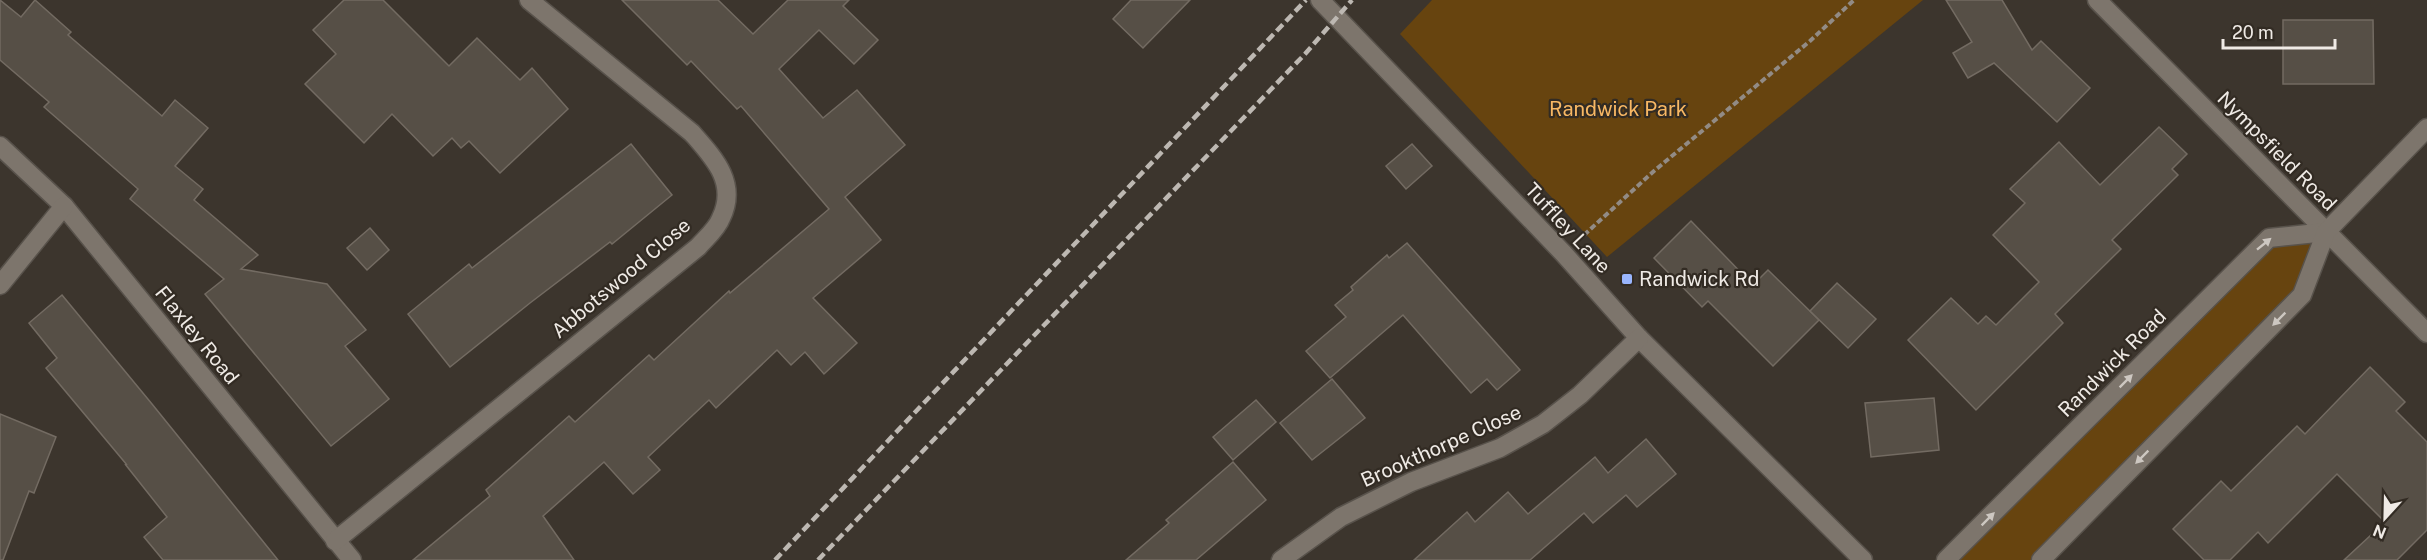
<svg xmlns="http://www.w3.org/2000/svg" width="2427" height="560" viewBox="0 0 2427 560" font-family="'Public Sans',sans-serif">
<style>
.green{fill:#67440f}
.building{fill:#564f46;stroke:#736b62;stroke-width:1.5}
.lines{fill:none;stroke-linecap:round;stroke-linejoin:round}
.street-casing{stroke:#58524b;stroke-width:21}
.path{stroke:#928b85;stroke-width:4;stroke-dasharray:6 3;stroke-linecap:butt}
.street{stroke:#7d756c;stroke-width:18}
.rail{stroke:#bdb8b2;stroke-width:4.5;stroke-dasharray:9 4.5;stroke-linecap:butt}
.oneway{fill:#cdc7c1}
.poi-dot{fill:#99b5fd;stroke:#322b23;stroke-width:2}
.labels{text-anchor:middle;stroke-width:4.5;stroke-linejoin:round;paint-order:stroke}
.park-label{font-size:20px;fill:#f8b864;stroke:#322b23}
.street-label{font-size:20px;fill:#efeae5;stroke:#322b23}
.poi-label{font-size:20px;fill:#efeae5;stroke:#322b23;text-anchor:start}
</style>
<rect width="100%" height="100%" fill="#3c352d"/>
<g class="green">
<polygon points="1432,0 1923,0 1607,257 1400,34"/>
<polygon points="2326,232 2302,295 2041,560 1947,560 2269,238"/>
</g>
<g class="building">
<polygon points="0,0 21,17 35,0 71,32 68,35 162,116 175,100 208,128 175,166 203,189 194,200 258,255 241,269 327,284 366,330 345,346 389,399 331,446 205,294 224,279 130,199 138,189 44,107 49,102 0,60"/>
<polygon points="344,0 383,0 449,66 477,38 520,80 532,68 568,109 500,173 469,141 461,148 452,138 433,156 392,114 364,143 305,84 336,54 313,30"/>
<polygon points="622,0 718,0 753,34 788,0 849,0 843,6 878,40 854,64 819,30 779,69 823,118 857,90 905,145 845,197 881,240 813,298 857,343 824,374 805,352 791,365 777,350 716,408 709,400 648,457 660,470 633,494 604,462 543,516 574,560 413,560 490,496 486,490 569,416 575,422 649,355 654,360 729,291 730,293 829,209 741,106 737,109 691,61 687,65"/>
<polygon points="1131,0 1190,0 1143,48 1113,19"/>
<polygon points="1946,0 2002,0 2032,50 2041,41 2090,88 2057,122 1994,63 1968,78 1953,53 1972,42"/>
<polygon points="2283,20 2373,20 2374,84 2283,84"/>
<polygon points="2159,127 2187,154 2172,169 2178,175 2112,240 2121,249 2055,314 2063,323 1976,410 1908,340 1951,298 1978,324 1986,316 1996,325 2039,282 1993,235 2025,203 2010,189 2059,142 2100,185"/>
<polygon points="631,144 672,195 612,244 610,242 530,303 450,367 408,314 469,264 472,268"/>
<polygon points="1412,144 1432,166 1406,189 1386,166"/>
<polygon points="1691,221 1753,285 1768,270 1819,320 1773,366 1708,301 1702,307 1654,258"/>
<polygon points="370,228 389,250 367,270 347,248"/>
<polygon points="1407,243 1520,370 1497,390 1487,379 1471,393 1403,315 1330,378 1306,351 1346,317 1335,305 1353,290 1351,287 1387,255 1389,258"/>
<polygon points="1837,283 1876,319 1848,348 1810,311"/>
<polygon points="62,295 152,404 278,560 163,560 144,537 167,517 125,464 127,465 46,368 57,358 29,323"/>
<polygon points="2370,367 2405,402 2396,411 2427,442 2427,530 2397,560 2344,560 2385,522 2337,474 2268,543 2258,532 2230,560 2204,560 2173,529 2221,481 2231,491 2297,426 2305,434"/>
<polygon points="1332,379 1365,418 1312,460 1280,423"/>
<polygon points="1934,398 1939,450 1871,457 1865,403"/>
<polygon points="1256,400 1276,422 1233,460 1213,437"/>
<polygon points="0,414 56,437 34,493 29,491 3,560 0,560"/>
<polygon points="1646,439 1676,474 1637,507 1626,495 1593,523 1584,513 1530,560 1414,560 1467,512 1475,522 1508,492 1528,514 1595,457 1608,473"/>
<polygon points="1233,462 1266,500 1196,560 1126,560 1169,523 1166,520"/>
</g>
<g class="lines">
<defs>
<g id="street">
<polyline points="1320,0 1564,254 1639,338 1863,560"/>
<polyline points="2097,0 2427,333"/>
<polyline points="0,146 64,206 352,560"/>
<polyline points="0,285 64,206"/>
<path d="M335,541L698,247C705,239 717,229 721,218C738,183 714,158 692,133L529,0"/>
<polyline points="1281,560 1341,517 1411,482 1500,448 1543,424 1580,395 1639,338"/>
<polyline points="1946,560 2269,238 2326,232"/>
<polyline points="2041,560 2302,295 2326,232 2427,128"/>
</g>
</defs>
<use href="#street" class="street-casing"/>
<polyline class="path" points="1584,235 1654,171 1810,41 1854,0"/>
<use href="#street" class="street"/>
<g class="rail">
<polyline points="775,560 1306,0"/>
<polyline points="818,560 1305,54 1352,0"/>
</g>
</g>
<defs><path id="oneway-solid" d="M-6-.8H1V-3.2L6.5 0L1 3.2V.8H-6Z" transform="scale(1.5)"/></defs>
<g class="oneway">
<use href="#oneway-solid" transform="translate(2264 244) rotate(-39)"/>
<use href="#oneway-solid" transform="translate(2279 319) rotate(135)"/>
<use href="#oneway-solid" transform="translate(2126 381) rotate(-45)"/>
<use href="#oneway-solid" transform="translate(2142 457) rotate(135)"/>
<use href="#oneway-solid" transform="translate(1988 519) rotate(-45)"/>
</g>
<rect class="poi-dot" x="1621" y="273" width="12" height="12" rx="3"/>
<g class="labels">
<g class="park-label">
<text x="1618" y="116">Randwick Park</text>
</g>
<g class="street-label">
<text transform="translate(2277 151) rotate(45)" y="7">Nympsfield Road</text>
<text transform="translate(1568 228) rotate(47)" y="7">Tuffley Lane</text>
<text transform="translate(621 278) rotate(-40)" y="7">Abbotswood Close</text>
<text transform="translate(197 335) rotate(51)" y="7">Flaxley Road</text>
<text transform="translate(2112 363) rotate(-45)" y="7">Randwick Road</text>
<text transform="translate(1441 446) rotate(-24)" y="7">Brookthorpe Close</text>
</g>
<g class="poi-label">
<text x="1639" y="286">Randwick Rd</text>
</g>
</g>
<g transform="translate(2385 518) rotate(202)" stroke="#322b23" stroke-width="4.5" paint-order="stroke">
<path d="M0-4.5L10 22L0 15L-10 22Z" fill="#efeae5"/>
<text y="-9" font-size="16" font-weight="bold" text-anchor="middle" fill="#efeae5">N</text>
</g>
<path d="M2223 39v9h112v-9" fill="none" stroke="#efeae5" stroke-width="3"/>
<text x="2232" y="39" font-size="18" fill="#efeae5" stroke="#322b23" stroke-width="4.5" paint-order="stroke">20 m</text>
</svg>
